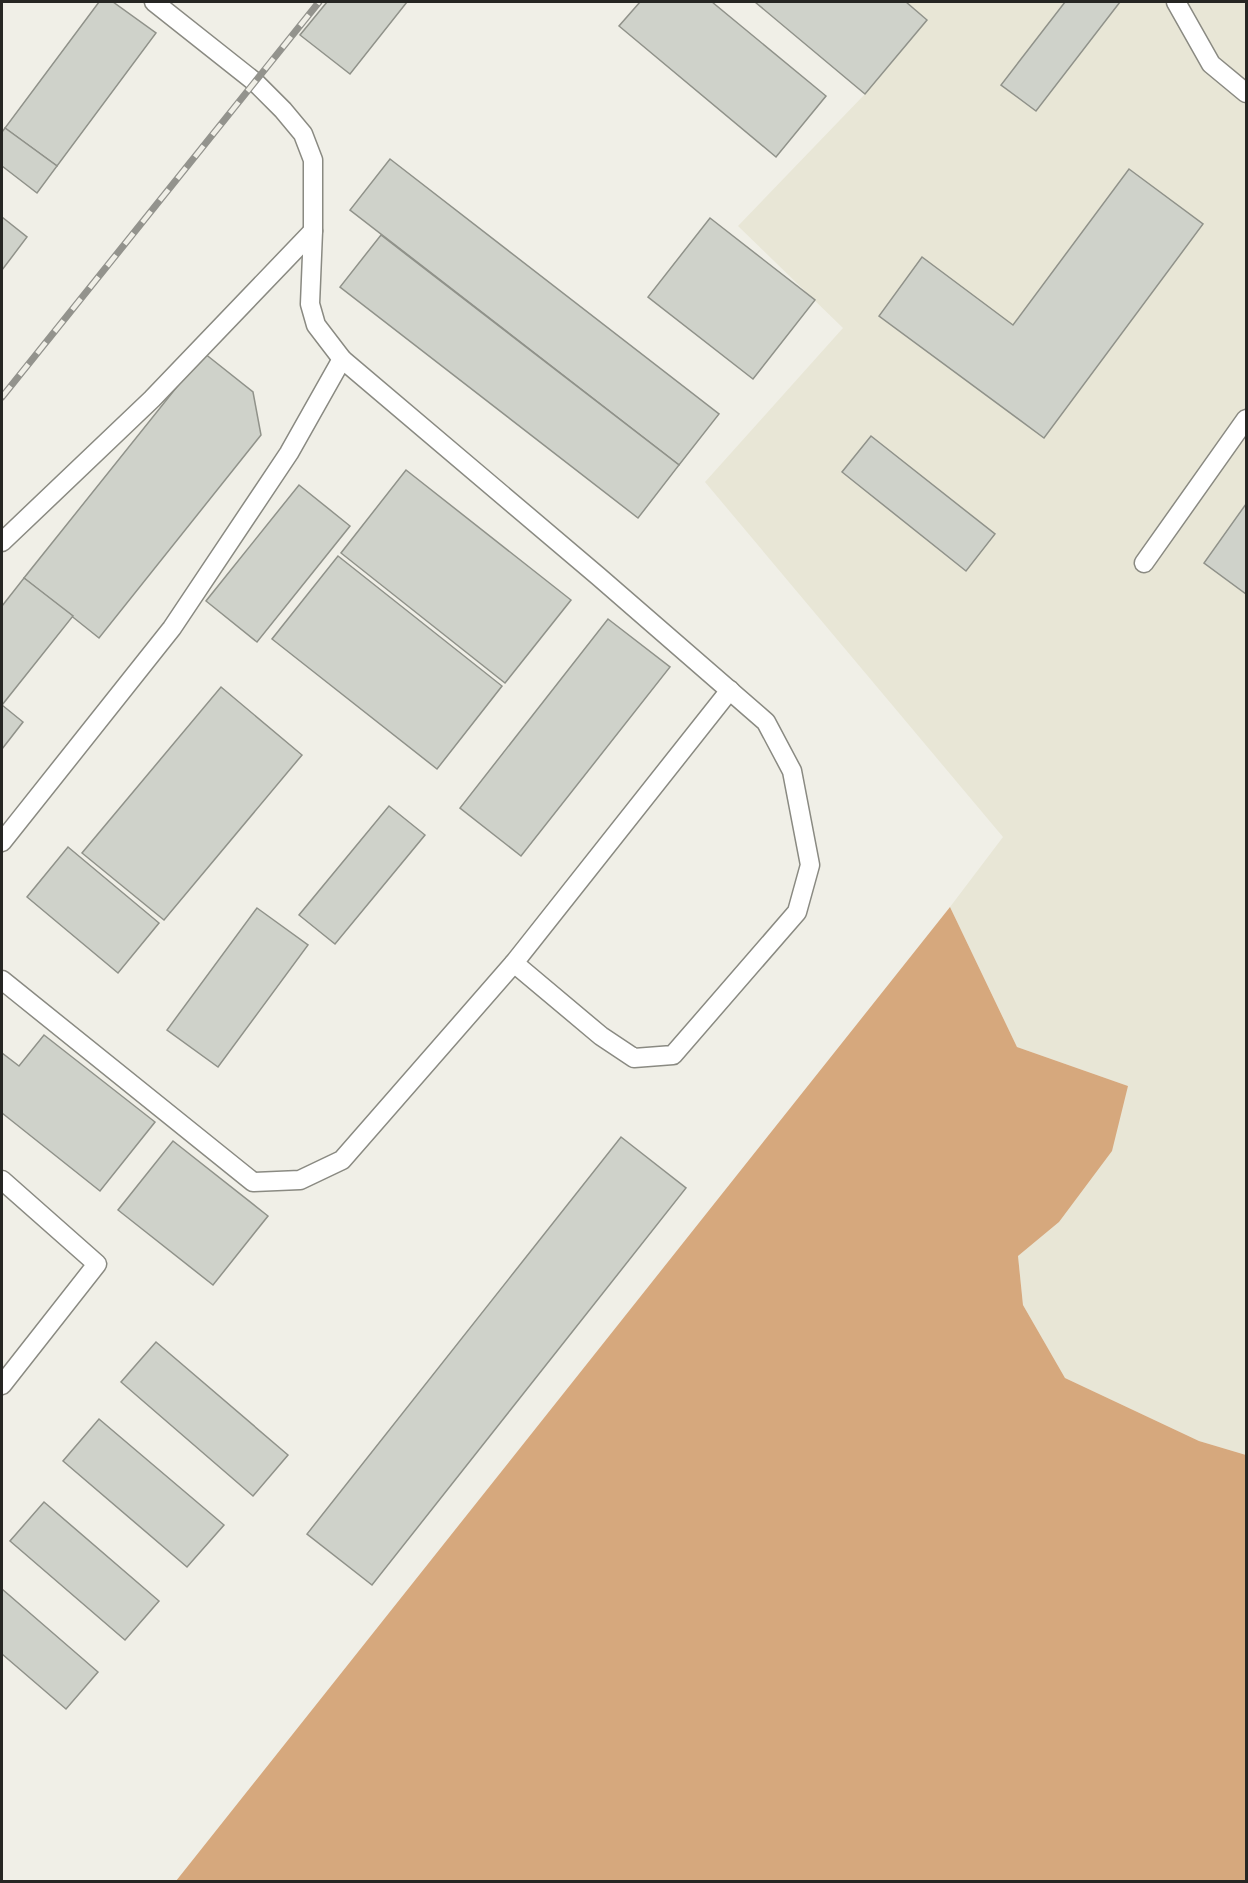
<svg xmlns="http://www.w3.org/2000/svg" width="1248" height="1883" viewBox="0 0 1248 1883" font-family="'IBM Plex Sans',sans-serif">
<style>
.built{fill:#e8e6d6}
.forest{fill:#d6a87d}
.building{fill:#cfd2ca;stroke:#90928a;stroke-width:1.5}
.lines{fill:none;stroke-linecap:round;stroke-linejoin:round}
.lane-casing{stroke:#8a8a82;stroke-width:21}
.lane{stroke:#fff;stroke-width:18}
.rail-casing{stroke:#93938d;stroke-width:7}
.rail{stroke:#f0efe7;stroke-width:4.5;stroke-dasharray:14;stroke-linecap:butt}
</style>
<rect width="100%" height="100%" fill="#f0efe7"/>
<polygon class="built" points="906,2 1246,2 1246,1455 1199,1441 1065,1378 1023,1305 1018,1256 1059,1222 1128,1086 1017,1047 950,907 1003,837 705,482 843,328 738,226 865,94 927,20"/>
<polygon class="forest" points="950,907 1017,1047 1128,1086 1112,1151 1059,1222 1018,1256 1023,1305 1065,1378 1199,1441 1246,1455 1246,1881 176,1881"/>
<g class="building">
<polygon points="99,2 113,2 156,33 57,166 5,128"/>
<polygon points="327,2 407,2 350,74 300,35"/>
<polygon points="640,2 712,2 826,96 776,157 619,26"/>
<polygon points="755,2 906,2 927,20 865,94"/>
<polygon points="1065,2 1120,2 1036,111 1001,85"/>
<polygon points="5,128 57,166 37,193 2,166 2,132"/>
<polygon points="390,159 719,414 679,465 350,210"/>
<polygon points="1129,169 1203,224 1044,438 879,316 922,257 1013,325"/>
<polygon points="2,217 27,237 2,270"/>
<polygon points="710,218 815,300 753,379 648,297"/>
<polygon points="381,235 679,465 638,518 340,287"/>
<polygon points="204,353 253,392 261,435 99,638 24,578"/>
<polygon points="871,436 995,534 966,571 842,472"/>
<polygon points="406,470 571,600 505,683 341,553"/>
<polygon points="299,485 350,526 257,642 206,601"/>
<polygon points="1246,504 1246,594 1204,563"/>
<polygon points="338,556 502,686 437,769 272,639"/>
<polygon points="24,578 73,616 2,705 2,606"/>
<polygon points="608,619 670,667 521,856 460,808"/>
<polygon points="221,687 302,755 164,920 82,853"/>
<polygon points="2,705 23,722 2,749"/>
<polygon points="389,806 425,835 335,944 299,915"/>
<polygon points="68,847 159,923 118,973 27,897"/>
<polygon points="257,908 308,945 218,1067 167,1030"/>
<polygon points="44,1035 155,1122 100,1191 2,1113 2,1053 19,1066"/>
<polygon points="621,1137 686,1188 372,1585 307,1534"/>
<polygon points="173,1141 268,1216 213,1285 118,1210"/>
<polygon points="156,1342 288,1455 253,1496 121,1382"/>
<polygon points="99,1419 224,1525 187,1567 63,1461"/>
<polygon points="44,1502 159,1601 125,1640 10,1541"/>
<polygon points="2,1589 98,1672 66,1709 2,1654"/>
</g>
<g class="lines">
<defs>
<g id="lane">
<polyline points="154,2 255,82 283,110 303,134 313,160 313,231 310,304 316,325 342,359 598,576 766,722 792,771 810,865 797,912 673,1055 634,1058 601,1036 514,963"/>
<polyline points="1176,2 1211,64 1246,93"/>
<polyline points="2,542 152,399 313,231"/>
<polyline points="1144,563 1246,419"/>
<polyline points="2,842 172,628 289,453 342,359"/>
<polyline points="2,980 253,1182 300,1180 342,1160 514,963 730,690"/>
<polyline points="2,1180 97,1264 2,1385"/>
</g>
</defs>
<use href="#lane" class="lane-casing"/>
<use href="#lane" class="lane"/>
<defs>
<polyline id="rail" points="2,397 319,2"/>
</defs>
<use href="#rail" class="rail-casing"/>
<use href="#rail" class="rail"/>
</g>
<rect width="1248" height="1883" fill="none" stroke="#262623" stroke-width="6"/>
</svg>
